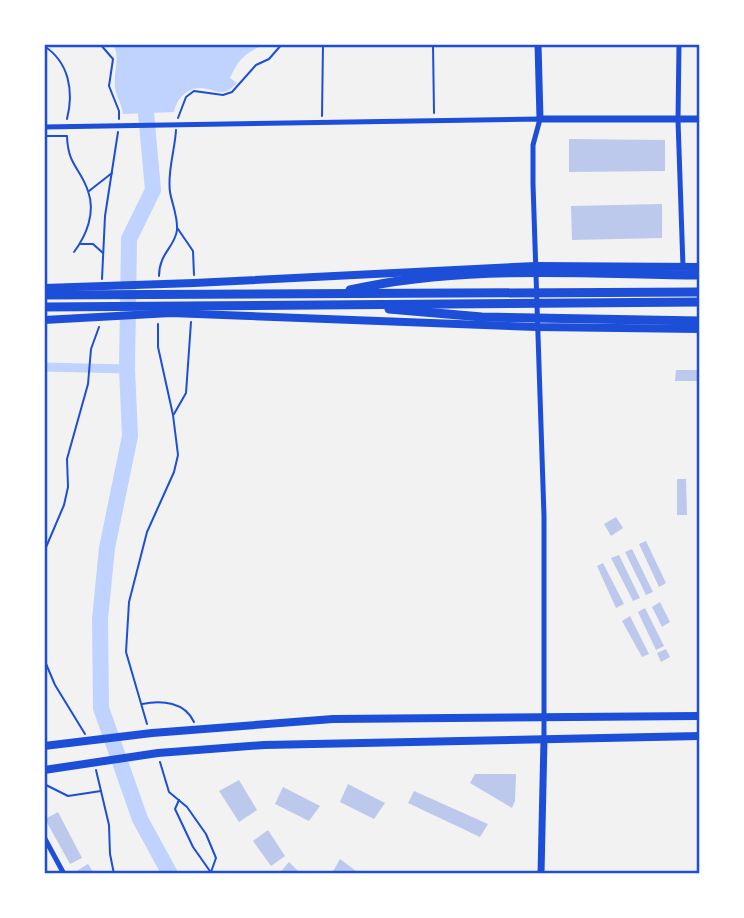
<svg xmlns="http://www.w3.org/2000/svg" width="744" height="918" viewBox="0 0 744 918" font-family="'Golos Text',sans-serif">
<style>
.water{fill:#bfd3fe}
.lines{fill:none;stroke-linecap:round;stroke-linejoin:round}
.canal{stroke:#bfd3fe;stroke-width:9}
.river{stroke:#bfd3fe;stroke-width:16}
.building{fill:#bdc9ec}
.path{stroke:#1d4ed8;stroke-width:2}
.minor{stroke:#1d4ed8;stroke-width:5}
.tertiary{stroke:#1d4ed8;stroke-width:7}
.secondary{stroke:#1d4ed8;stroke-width:8}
.trunk{stroke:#1d4ed8;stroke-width:9}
.neatline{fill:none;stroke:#1d4ed8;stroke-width:2.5}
</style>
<rect width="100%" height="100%" fill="#f2f2f2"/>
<path class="water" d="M113,44H264C244,55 240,57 230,78L237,83C233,87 229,91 223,92C216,93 208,88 201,88C187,87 176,100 174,112L123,114C122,104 116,97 115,88C113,71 121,59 113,44Z"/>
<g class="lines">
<polyline class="canal" points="44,367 127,369"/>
<polyline class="river" points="149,95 146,113 153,190 129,239 127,369 130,436 107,548 100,619 101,708 140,819 170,874"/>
</g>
<g class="building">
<polygon points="569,139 665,140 665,171 569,172"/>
<polygon points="662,204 662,238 572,240 571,206"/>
<polygon points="676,370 700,370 700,381 675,381"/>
<polygon points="677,479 686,479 687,515 677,515"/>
<polygon points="616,517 623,528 611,536 604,524"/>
<polygon points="646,541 666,583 659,587 639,544"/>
<polygon points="632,549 653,592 646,595 625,552"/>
<polygon points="619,555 640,598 633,601 611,558"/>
<polygon points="603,563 624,604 616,608 597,566"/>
<polygon points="660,602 670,622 662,627 652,607"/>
<polygon points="645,608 664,646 656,650 638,612"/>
<polygon points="630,616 649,654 642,657 622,621"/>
<polygon points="666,649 670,657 661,662 657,653"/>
<polygon points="475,774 516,774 515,801 512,808 470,783"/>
<polygon points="239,780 257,810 239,822 219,791"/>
<polygon points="348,784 385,803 374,819 340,802"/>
<polygon points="283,787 320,806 309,821 275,804"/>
<polygon points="414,791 488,824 480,837 408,803"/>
<polygon points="58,812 82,858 70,864 45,819"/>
<polygon points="268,830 285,856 271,866 253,841"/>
<polygon points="340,859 360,874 332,873"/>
<polygon points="289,862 301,874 279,874"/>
<polygon points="88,864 94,874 76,874 75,872"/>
</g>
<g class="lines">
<g class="path">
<polyline points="100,44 113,59 109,86 119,111 119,119"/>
<polyline points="433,44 434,113"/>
<path d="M44,46C69,62 74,91 67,119"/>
<polyline points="322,116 323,44"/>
<polyline points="178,118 186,97 194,91 223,95 232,92 256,65 269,59 282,44"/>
<path d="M44,136H67C68,166 80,167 88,191C96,213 86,236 74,252"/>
<polyline points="89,191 112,173"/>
<polyline points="178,229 193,251 194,275"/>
<polyline points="81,244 93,244 103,253"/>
<path d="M159,276C159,253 175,247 177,230C178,217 172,204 170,192C167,172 175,150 176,130"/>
<polyline points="102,279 105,216 118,132"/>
<polyline points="174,414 186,393 191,322"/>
<polyline points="44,552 64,505 68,487 67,459 88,384 91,349 99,327"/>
<polyline points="44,659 55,685 85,734"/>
<path d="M142,704C162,700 185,702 194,722"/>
<polyline points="147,724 126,652 129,602 147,532 174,472 178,455 173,415 158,347 158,324"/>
<polyline points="160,762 169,792 187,807 206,834 216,858 211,872"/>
<polyline points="96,770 109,825 110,854 114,874"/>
<polyline points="44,784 68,796 101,791"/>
<polyline points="179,800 175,809 193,847 212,874"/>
</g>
<g class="minor">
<polyline points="679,44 678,120 683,267"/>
<polyline points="44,127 540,119 533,145 533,184 544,516 544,739"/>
<polyline points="44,837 64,874"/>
</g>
<g class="tertiary">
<polyline points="538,44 540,119 700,119"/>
<polyline points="541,874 544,739"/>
</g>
<g class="secondary">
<polyline points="44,288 194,283 535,266 700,267"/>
<polyline points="44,320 171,313 537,327 700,329"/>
<polyline points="44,746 152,733 333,719 700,716"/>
<polyline points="44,770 158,753 264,745 700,736"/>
</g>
<g class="trunk">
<path d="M350,290C463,264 584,274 700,275"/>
<polyline points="44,295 700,292"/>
<polyline points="44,307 700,302"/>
<polyline points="389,309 482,317 700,321"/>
</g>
</g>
<rect width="744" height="918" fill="none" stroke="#ffffff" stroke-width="91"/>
<rect x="46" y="46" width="652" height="826" class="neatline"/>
</svg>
